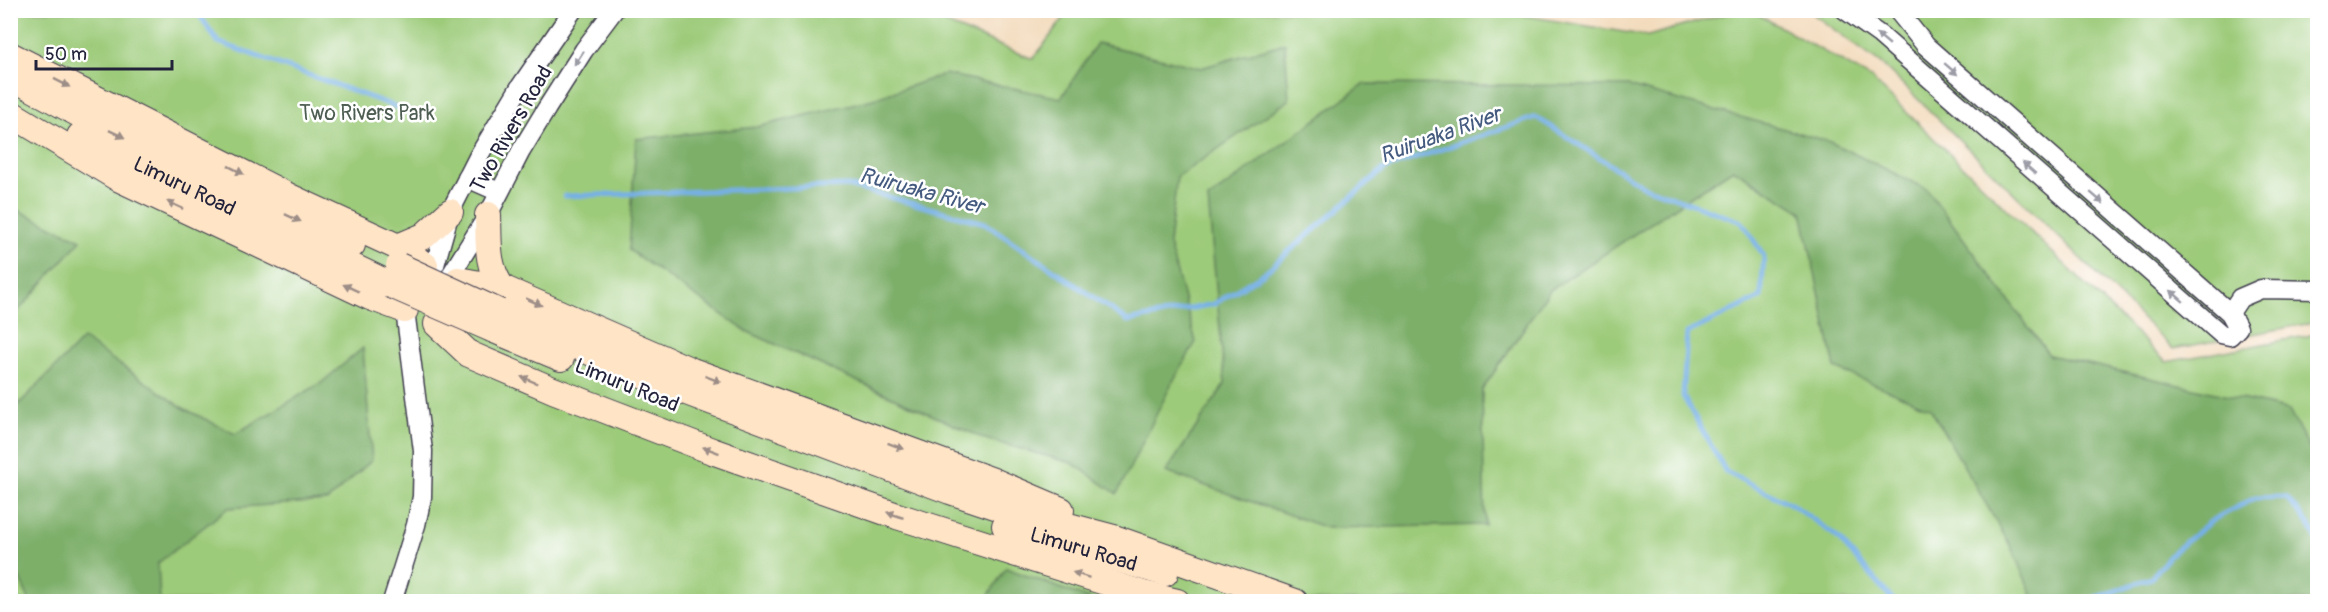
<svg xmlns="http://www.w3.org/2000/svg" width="2328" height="612" viewBox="0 0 2328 612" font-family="Pangolin,sans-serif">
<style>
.green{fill:#9ccb79;stroke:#5f765a;stroke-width:1.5}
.forest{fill:#7daf69;stroke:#506852;stroke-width:1.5}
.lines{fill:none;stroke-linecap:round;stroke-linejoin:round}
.stream{stroke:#76b0e6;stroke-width:5}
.street-casing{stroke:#413e4f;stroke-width:21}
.secondary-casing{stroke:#413e4f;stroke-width:28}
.street{stroke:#fff;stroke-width:18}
.secondary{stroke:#ffe4c6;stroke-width:26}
.secondary-bridge-casing{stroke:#413e4f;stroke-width:28;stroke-linecap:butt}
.secondary-bridge{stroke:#ffe4c6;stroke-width:26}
.oneway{fill:#9c9ca7}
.oneway2{fill:#9c8d87}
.labels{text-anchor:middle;stroke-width:5;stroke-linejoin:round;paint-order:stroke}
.park-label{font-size:21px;fill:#4d5d51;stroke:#fff}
.street-label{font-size:21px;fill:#22223b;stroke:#fff}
.water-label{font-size:22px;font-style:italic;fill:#445b7f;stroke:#fff}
</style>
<rect width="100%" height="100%" fill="#fff"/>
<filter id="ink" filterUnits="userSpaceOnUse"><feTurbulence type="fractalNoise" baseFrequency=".0167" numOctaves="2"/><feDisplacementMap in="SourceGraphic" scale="12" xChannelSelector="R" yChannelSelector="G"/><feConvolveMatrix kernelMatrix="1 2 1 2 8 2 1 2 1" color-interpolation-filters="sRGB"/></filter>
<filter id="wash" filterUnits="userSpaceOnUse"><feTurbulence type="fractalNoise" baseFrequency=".008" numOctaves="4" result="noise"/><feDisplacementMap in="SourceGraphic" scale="24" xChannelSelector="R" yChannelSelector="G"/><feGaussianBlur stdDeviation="1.35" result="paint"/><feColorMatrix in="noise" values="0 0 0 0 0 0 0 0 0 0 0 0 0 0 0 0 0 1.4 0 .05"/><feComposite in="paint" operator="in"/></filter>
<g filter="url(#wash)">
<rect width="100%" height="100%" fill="#f3dcbe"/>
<g class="green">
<polygon points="913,10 1033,59 1069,11 1496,11 1648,36 1736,11 1752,11 1871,78 2166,362 2317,334 2317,601 11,601 10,11"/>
<polygon points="1809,11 2317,11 2317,322 2173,349 1885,67"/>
</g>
<g class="forest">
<polygon points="1097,43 1201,68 1285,43 1289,100 1177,177 1169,244 1196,342 1172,383 1117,494 1072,463 985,439 746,331 629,250 636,139 757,127 873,99 945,74 1061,98"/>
<polygon points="1364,84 1628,86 1828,141 1927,189 2049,355 2289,410 2317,463 2317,601 2035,601 2010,545 1930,408 1835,368 1802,212 1733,169 1550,290 1482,390 1485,525 1327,528 1166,472 1225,384 1208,199"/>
<polygon points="11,207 81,240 11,319"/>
<polygon points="83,339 185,409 235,434 321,383 363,348 372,460 327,501 228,508 158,563 160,601 30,601 11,560 11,412"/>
<polygon points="1006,568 1095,601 985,601"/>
</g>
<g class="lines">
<g class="stream">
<polyline points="196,10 218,42 416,114"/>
<polyline points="565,196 848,186 985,223 1128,321 1214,304 1263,274 1384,169 1536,117 1643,186 1742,222 1764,256 1761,297 1687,333 1683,396 1726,472 1793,505 1836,536 1895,602"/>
<polyline points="2084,602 2151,578 2174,551 2214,519 2255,498 2286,497 2310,526 2318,542"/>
</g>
</g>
</g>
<g filter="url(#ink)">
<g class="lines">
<defs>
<g id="street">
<polyline points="1845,10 1880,35 2221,334 2230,336 2238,328 2230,313 1926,46 1897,10"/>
<polyline points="467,178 499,192"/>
<polyline points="435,265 450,212 478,157 520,87 573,10"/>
<polyline points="452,273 488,215 521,151 547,108 584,50 614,10"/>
<polyline points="2230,313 2240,298 2261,289 2318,290"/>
<polyline points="392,602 416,525 422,497 423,451 405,310"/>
</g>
<g id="secondary">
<polyline points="10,55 292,198 398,247 425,265"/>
<polyline points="10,76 110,131 352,245"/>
<polyline points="10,113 118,178 370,297 405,310"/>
<path id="s1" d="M80,136L391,285"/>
<path d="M488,215C489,242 486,265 502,288"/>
<polyline points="398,247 424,236 450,212"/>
<polyline points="458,280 502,288 692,371 993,481 1061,510"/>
<polyline points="499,312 649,378 950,491 1004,509 1114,538 1295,602"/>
<polyline points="437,324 469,354 553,390 712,451 897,516 1143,594 1177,602"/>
<polyline points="492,329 561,358"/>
<path id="s2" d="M1005,526L1165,573"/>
</g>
</defs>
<use href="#street" class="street-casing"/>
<use href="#secondary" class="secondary-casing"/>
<use href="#street" class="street"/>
<use href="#secondary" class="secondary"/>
<defs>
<g id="secondary-bridge">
<polyline points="399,266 499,312"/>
<polyline points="391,285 492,329"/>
</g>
</defs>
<use href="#secondary-bridge" class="secondary-bridge-casing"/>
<use href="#secondary-bridge" class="secondary-bridge"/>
</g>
<defs><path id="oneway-solid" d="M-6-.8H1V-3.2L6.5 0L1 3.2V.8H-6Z" transform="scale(1.5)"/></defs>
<g class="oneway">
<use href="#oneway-solid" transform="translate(1883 39) rotate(-140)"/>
<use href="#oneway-solid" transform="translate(579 58) rotate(123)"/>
<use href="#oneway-solid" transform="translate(1951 69) rotate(41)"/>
<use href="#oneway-solid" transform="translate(2029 168) rotate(-139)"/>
<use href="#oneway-solid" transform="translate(2097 198) rotate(41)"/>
<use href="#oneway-solid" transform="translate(2177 296) rotate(-139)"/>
</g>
<g class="oneway2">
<use href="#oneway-solid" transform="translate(62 83) rotate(27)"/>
<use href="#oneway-solid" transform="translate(117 134) rotate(26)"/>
<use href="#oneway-solid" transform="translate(236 170) rotate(27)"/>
<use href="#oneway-solid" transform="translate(175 205) rotate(-155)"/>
<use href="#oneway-solid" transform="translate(293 218) rotate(25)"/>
<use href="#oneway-solid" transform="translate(351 288) rotate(-155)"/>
<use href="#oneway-solid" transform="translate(534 302) rotate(24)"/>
<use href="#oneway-solid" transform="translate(713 379) rotate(20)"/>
<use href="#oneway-solid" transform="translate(529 380) rotate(-157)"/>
<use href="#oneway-solid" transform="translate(896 446) rotate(20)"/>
<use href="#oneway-solid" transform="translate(711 450) rotate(-160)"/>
<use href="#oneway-solid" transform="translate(895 515) rotate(-161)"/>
<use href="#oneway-solid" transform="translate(1081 575) rotate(-162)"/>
</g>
</g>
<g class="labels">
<g class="park-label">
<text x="367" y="120">Two Rivers Park</text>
</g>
<g class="street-label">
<text transform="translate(511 129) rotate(-60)" y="7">Two Rivers Road</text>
<text dy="7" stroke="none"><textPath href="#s1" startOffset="116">Limuru Road</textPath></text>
<text transform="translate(627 385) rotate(22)" y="7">Limuru Road</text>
<text dy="7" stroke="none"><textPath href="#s2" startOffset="82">Limuru Road</textPath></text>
</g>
<g class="water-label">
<text transform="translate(1440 134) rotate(-20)" y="8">Ruiruaka River</text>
<text transform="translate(922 190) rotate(15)" y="8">Ruiruaka River</text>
</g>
</g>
<rect width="2328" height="612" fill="none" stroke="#fff" stroke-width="36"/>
<path d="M36 60v9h136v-9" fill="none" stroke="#22223b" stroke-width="3"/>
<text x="45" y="60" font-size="18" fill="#22223b" stroke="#ffffff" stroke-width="4.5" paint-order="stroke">50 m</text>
</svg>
